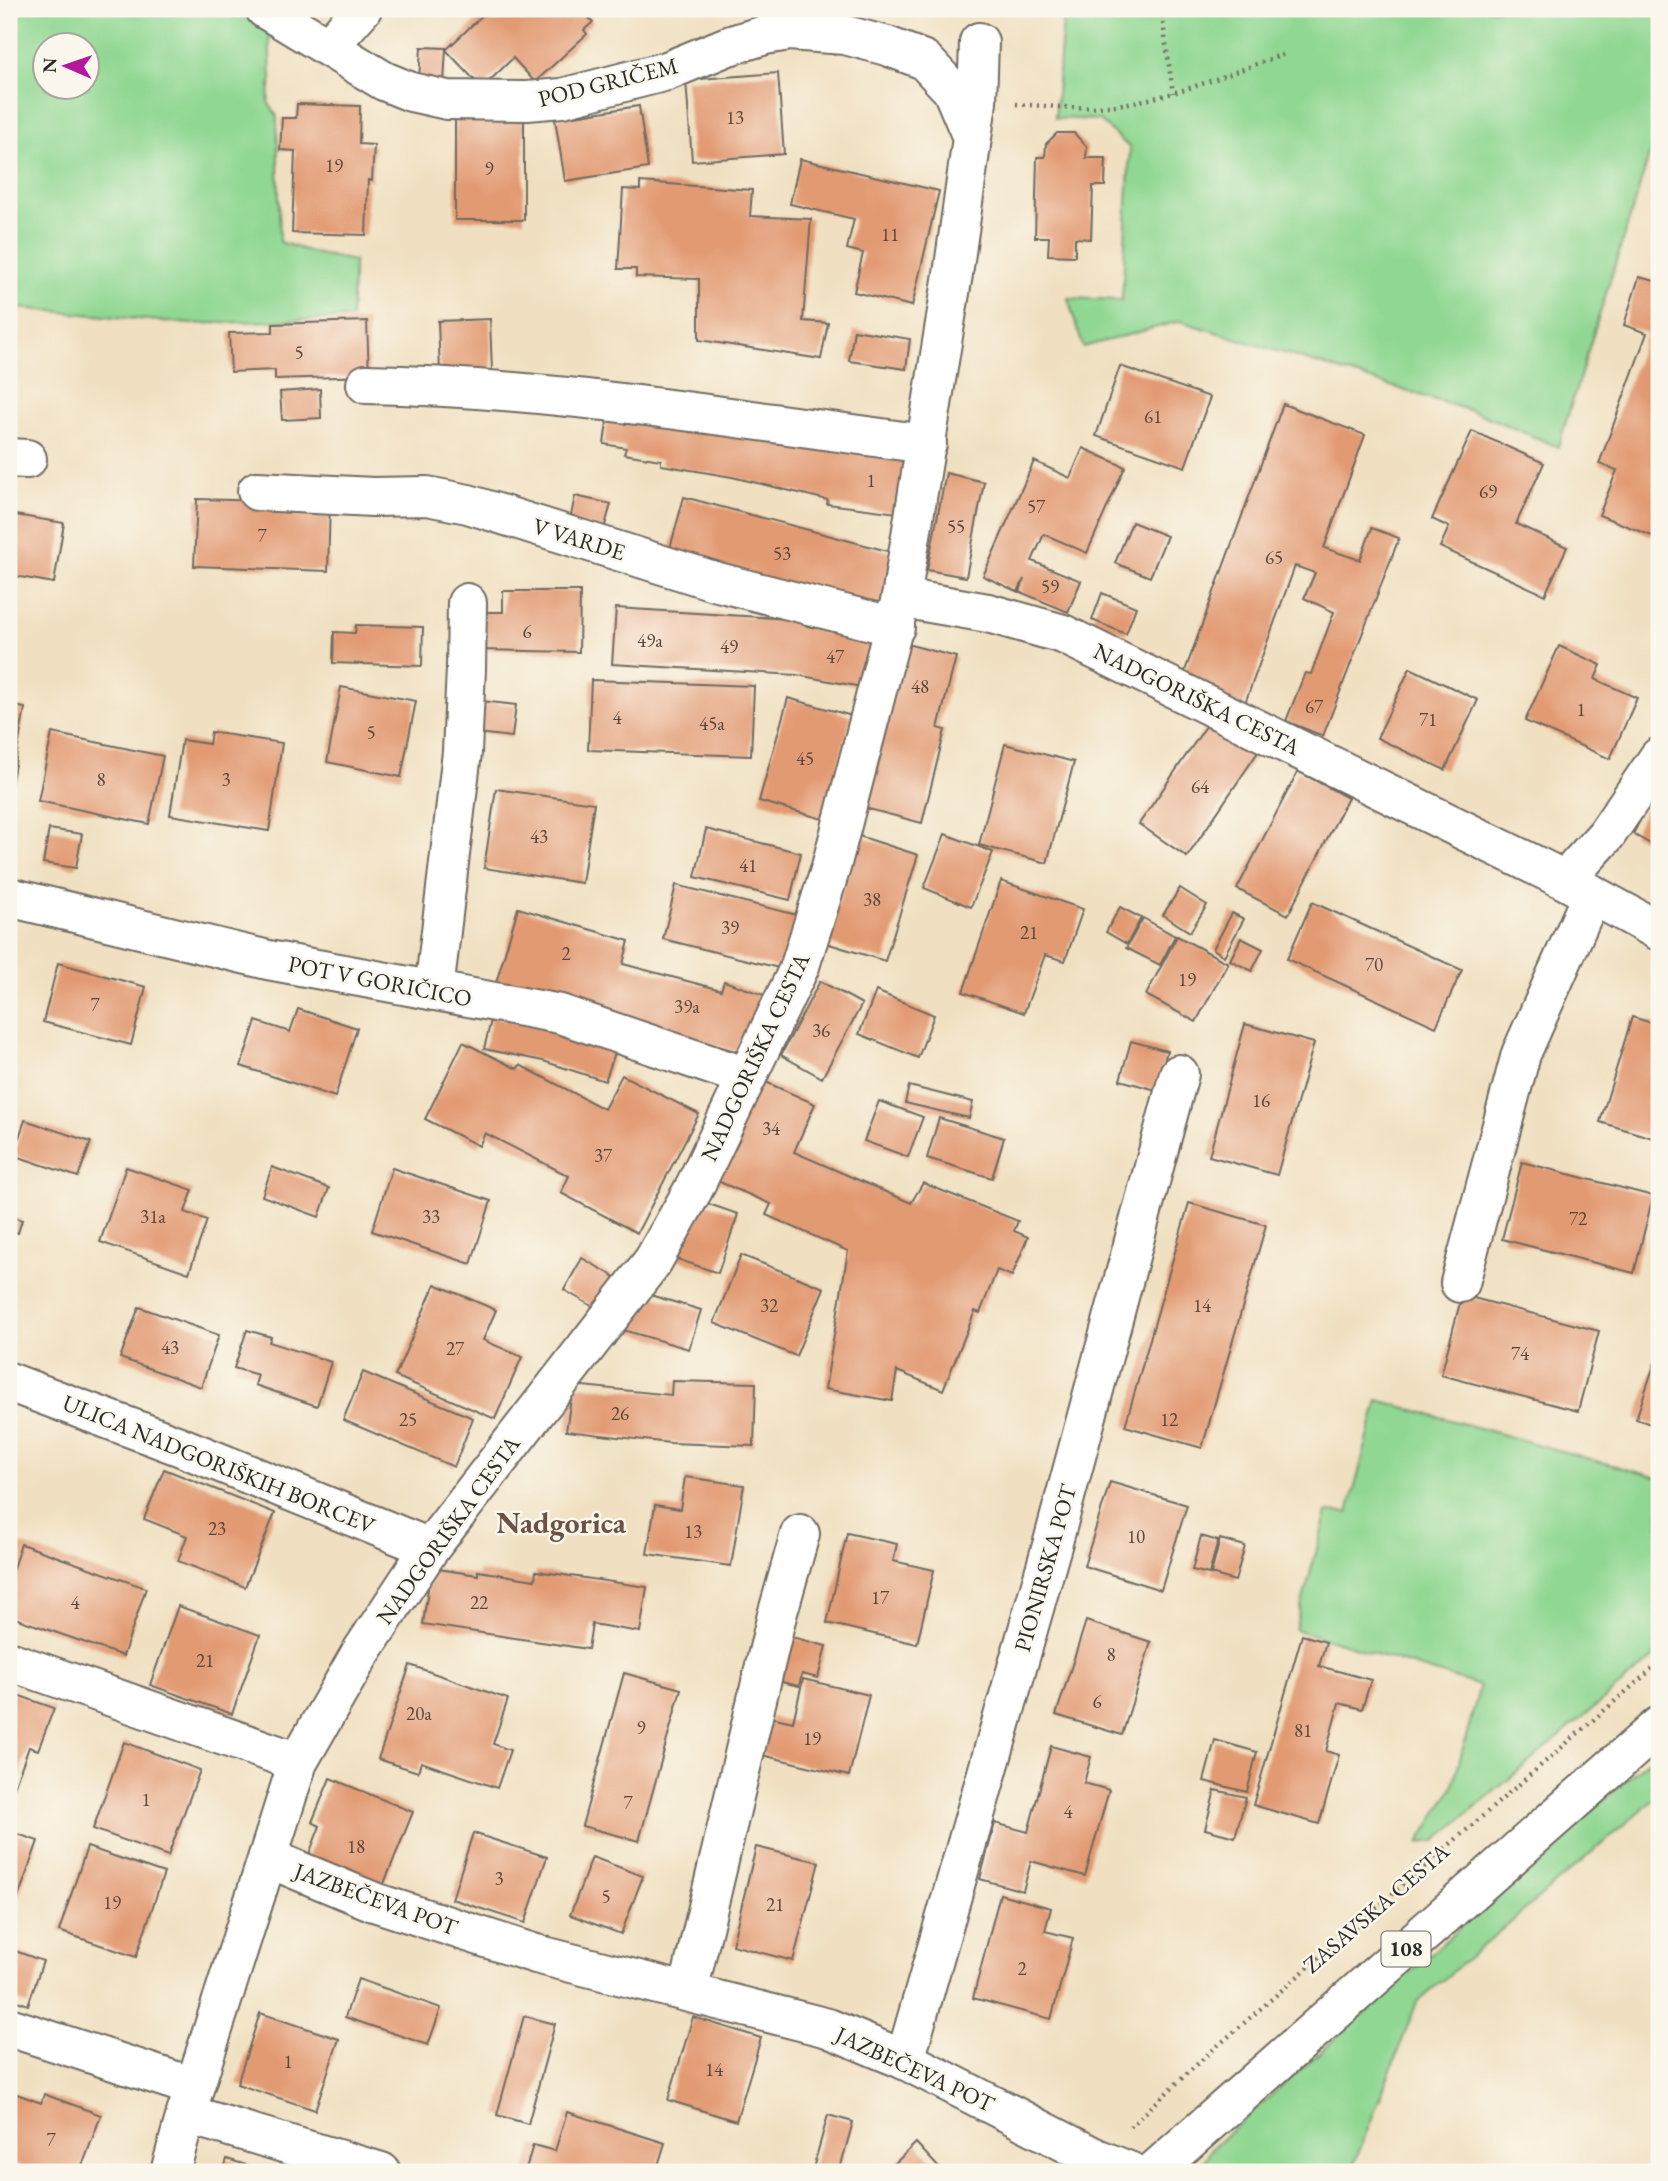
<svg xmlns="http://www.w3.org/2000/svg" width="1668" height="2181" viewBox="0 0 1668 2181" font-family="'EB Garamond',serif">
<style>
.green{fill:#8fd792;stroke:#5d815e;stroke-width:2;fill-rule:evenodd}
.building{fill:#e29a72}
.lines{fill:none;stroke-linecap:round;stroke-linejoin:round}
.minor-casing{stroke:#706a60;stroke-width:42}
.major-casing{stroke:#706a60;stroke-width:42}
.path{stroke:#706a60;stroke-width:4.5;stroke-dasharray:2 5;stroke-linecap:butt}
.minor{stroke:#fff;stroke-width:38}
.major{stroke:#fff;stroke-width:38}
.labels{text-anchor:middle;stroke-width:5;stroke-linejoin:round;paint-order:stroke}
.number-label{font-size:19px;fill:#59473d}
.shield{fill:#fbf7ec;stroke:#696865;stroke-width:2}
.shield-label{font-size:21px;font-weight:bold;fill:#2b2b2b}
.street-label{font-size:23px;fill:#2b2b2b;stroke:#fbf7ec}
.district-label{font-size:30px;font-weight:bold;fill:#6b5244;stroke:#fbf7ec}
</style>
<rect width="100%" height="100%" fill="#fbf7ec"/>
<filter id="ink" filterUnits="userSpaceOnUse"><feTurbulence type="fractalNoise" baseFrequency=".0143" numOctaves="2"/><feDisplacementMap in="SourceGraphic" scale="14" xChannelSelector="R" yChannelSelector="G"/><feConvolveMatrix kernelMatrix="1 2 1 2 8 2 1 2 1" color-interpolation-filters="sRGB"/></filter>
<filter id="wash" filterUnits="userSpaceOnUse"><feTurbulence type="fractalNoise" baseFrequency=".00686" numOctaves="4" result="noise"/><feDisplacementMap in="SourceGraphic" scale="28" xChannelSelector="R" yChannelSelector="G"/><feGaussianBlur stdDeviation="1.57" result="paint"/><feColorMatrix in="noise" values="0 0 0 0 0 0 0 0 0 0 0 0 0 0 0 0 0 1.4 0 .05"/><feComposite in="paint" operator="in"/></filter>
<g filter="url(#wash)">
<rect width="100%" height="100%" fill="#f0e0c1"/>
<g class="green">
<path d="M9,9H240L269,30L271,80L268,102L277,116L280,242L314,253L354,261L351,318L191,324L9,307ZM46,46H88V88H46Z"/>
<polygon points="1064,9 1659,9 1659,124 1558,447 1478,413 1180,321 1083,347 1068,298 1122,300 1130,148 1099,120 1055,118"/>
<polygon points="1378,1400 1659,1478 1659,1653 1435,1841 1419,1843 1452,1788 1480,1686 1295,1629 1327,1512 1348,1513"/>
<polygon points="1659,1751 1659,1795 1417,2002 1351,2172 1197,2172 1213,2147"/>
</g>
<g id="blocks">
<g class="building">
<polygon points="489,9 580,9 593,22 584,30 587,34 535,82 513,58 482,88 446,50"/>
<polygon points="421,47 446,48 444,83 419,82"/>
<polygon points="778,73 784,154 692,161 686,80"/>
<polygon points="297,104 360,106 359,144 374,145 372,181 368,180 366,235 292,233 295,151 280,150 282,118 296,118"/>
<polygon points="639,106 648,168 565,181 555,119"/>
<rect x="455" y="116" width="69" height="104"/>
<polygon points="1057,133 1074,133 1087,147 1086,158 1106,158 1105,186 1093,186 1091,239 1075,238 1075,256 1048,255 1049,237 1035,237 1037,157 1045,157 1046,144"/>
<polygon points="800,159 939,191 912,306 854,292 863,253 847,249 854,219 790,204"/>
<polygon points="640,182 752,190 750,216 811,219 803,321 828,323 821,359 699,340 699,279 636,277 636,269 618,269 623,189 640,190"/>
<polygon points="1639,277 1659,282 1659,518 1652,536 1599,515 1617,470 1599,464 1647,333 1624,325"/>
<polygon points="490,319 492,371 440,373 438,321"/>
<polygon points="367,321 369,376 275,379 275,370 231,372 229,333 273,332 273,324"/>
<polygon points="854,330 910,339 906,369 849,361"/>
<polygon points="1120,366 1210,397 1185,467 1096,436"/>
<polygon points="320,389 321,418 282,420 280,392"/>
<polygon points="1283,404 1365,435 1324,548 1360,560 1372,528 1399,538 1323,736 1286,721 1305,673 1311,674 1334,612 1304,598 1315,573 1295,566 1244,706 1181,682"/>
<polygon points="608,414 740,430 840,452 911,461 905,514 827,504 828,500 732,477 661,465 661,460 624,454 626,448 604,444"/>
<polygon points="1472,431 1544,463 1516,524 1567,547 1545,595 1440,547 1449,527 1432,519"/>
<polygon points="1083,448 1125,467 1087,553 1044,534 1032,561 1081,581 1068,612 1020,592 1024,579 1018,592 983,576 1034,461 1070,478"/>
<polygon points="946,473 984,482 966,577 927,570"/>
<polygon points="575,496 611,504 604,529 570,521"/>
<polygon points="684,497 895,553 881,609 669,552"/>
<polygon points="197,499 330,503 328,571 194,566"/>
<polygon points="9,514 64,523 54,583 9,575"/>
<polygon points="1132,522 1167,536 1150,577 1115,563"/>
<polygon points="503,591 580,591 579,652 475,650 476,612 503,612"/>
<polygon points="1102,593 1136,607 1126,634 1092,620"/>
<polygon points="616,608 808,620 807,626 872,638 862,687 797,675 612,664"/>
<polygon points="356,625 423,627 422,666 333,663 334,632 355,633"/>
<polygon points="903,643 956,657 938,728 945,730 922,823 861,807"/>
<polygon points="1559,646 1601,665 1595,679 1637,698 1610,759 1525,721"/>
<polygon points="1410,668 1478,700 1445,770 1377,738"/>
<polygon points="591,680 754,686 751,756 588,750"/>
<polygon points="341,687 416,701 401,777 327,762"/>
<polygon points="788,698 852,716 823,819 759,801"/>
<polygon points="481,701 516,705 512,737 477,733"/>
<polygon points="9,705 25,708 10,792 9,792"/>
<polygon points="1213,716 1260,749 1187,857 1139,824"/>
<polygon points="211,732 282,743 269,831 170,815 182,740 209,744"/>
<polygon points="52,733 163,756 149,824 38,801"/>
<polygon points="1005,744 1074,762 1047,863 979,845"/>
<polygon points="1298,771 1348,798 1288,915 1237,889"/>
<polygon points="1659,784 1659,855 1653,852 1656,847 1633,834"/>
<polygon points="496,789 594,803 582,883 484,868"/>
<polygon points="49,829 82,834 76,868 43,863"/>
<polygon points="706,829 801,853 790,900 695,877"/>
<polygon points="945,834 993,852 971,907 924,888"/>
<polygon points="859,836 918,855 885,961 826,943"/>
<polygon points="1001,881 1083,909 1065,961 1045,955 1024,1013 963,992"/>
<polygon points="676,885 797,915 783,969 663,939"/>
<polygon points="1180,888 1207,905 1190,932 1163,915"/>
<polygon points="1312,902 1462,970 1436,1027 1287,959"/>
<polygon points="1120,907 1141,918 1127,944 1106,932"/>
<polygon points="518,908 629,941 623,964 721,990 724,981 767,996 746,1054 496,983"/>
<polygon points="1232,913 1244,919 1224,956 1213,949"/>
<polygon points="1143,918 1175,936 1160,965 1126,948"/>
<polygon points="1177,936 1228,963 1196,1022 1146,995"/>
<polygon points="1241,938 1263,949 1252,971 1230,960"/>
<polygon points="58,963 146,987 131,1045 43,1022"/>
<polygon points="820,981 862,1004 822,1078 781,1055"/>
<polygon points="876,991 934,1015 918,1058 859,1034"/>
<polygon points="298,1009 357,1028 335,1097 241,1066 256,1021 290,1032"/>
<polygon points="492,1016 618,1044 605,1081 543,1061 484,1049"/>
<polygon points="1632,1017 1659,1025 1659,1140 1600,1122"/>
<polygon points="1245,1024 1314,1043 1277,1175 1209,1156"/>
<polygon points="1131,1041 1167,1051 1156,1090 1120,1080"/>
<polygon points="463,1042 517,1069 520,1065 604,1109 622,1075 699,1114 637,1233 561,1193 569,1176 485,1133 479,1146 425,1119"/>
<polygon points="759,1079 815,1104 794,1152 911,1203 923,1183 1018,1221 1014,1231 1028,1237 1012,1276 997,1270 980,1313 975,1311 943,1390 897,1371 892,1401 825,1389 848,1251 766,1215 771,1204 715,1180"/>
<polygon points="909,1086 973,1102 969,1118 905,1103"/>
<polygon points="879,1101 923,1117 908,1157 864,1141"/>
<polygon points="939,1118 1004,1138 992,1178 927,1158"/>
<polygon points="25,1120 91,1142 78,1177 13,1155"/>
<polygon points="1522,1162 1653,1196 1634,1273 1502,1239"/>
<polygon points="126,1167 193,1190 185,1212 207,1220 189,1273 100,1242"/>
<polygon points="272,1167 329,1188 319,1217 262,1196"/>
<polygon points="392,1168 491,1201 471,1264 372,1231"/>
<polygon points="706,1203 738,1214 718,1273 677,1259"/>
<polygon points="1189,1203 1266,1225 1202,1448 1125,1426"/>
<polygon points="9,1216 22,1220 18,1233 9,1230"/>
<polygon points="741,1255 824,1288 796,1356 714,1323"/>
<polygon points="582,1258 615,1277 597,1309 564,1290"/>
<polygon points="435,1284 496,1310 483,1340 522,1357 495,1419 395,1376"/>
<polygon points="650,1295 701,1310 689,1349 623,1330"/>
<polygon points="1462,1295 1599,1331 1578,1411 1441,1375"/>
<polygon points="139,1307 219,1335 201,1387 120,1358"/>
<polygon points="247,1330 271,1337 269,1342 331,1362 317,1406 255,1385 258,1375 234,1368"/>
<polygon points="1659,1350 1659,1427 1636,1419"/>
<polygon points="363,1372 473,1418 454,1467 343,1420"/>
<polygon points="672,1381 756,1383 754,1446 670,1443 566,1431 573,1385 671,1395"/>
<polygon points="164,1469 275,1513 245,1587 178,1561 187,1536 144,1519"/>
<polygon points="685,1477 744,1485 731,1566 647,1554 655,1505 680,1509"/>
<polygon points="1110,1482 1187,1505 1161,1590 1084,1566"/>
<polygon points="847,1533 897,1544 893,1561 934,1570 917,1644 827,1623"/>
<polygon points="1201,1536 1218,1541 1209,1574 1192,1570"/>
<polygon points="1220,1539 1245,1546 1235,1581 1211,1574"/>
<polygon points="21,1544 146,1588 123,1656 9,1616 9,1580"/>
<polygon points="431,1568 478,1575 478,1571 535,1580 536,1571 647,1587 640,1632 592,1624 588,1649 423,1624"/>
<polygon points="178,1606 260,1635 232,1714 150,1685"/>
<polygon points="1086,1621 1151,1642 1122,1735 1056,1715"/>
<polygon points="784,1635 826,1646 818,1678 802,1674 799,1686 773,1680"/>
<polygon points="1302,1635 1326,1642 1319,1666 1371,1680 1362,1709 1339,1703 1326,1751 1339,1755 1319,1824 1253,1805"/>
<polygon points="410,1665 508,1699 493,1744 510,1750 497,1788 421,1762 418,1772 378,1759"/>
<polygon points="624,1673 681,1689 639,1841 582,1826"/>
<polygon points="803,1679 869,1695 849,1776 762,1755 771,1717 793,1722"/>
<polygon points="9,1692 54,1708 38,1750 29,1747 13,1790 9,1788"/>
<polygon points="1215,1740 1257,1752 1247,1792 1204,1781"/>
<polygon points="124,1742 200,1770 168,1856 93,1829"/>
<polygon points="1051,1746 1091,1757 1084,1783 1109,1790 1085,1876 1031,1861 1023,1891 980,1879 995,1823 1028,1832"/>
<polygon points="330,1778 413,1812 383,1886 304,1867 320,1826 312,1822"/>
<polygon points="1215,1790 1246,1797 1235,1837 1205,1829"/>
<polygon points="9,1831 38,1841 13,1912 9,1910"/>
<polygon points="473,1833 547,1857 525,1923 452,1899"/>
<polygon points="87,1847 164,1873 136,1957 59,1931"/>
<polygon points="756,1847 819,1862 793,1961 732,1945"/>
<polygon points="592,1857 643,1876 621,1934 570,1915"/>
<polygon points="1000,1894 1051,1908 1045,1931 1073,1938 1051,2019 973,1998"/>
<polygon points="10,1949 43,1961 28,2005 9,1998"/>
<polygon points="358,1979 441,2008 428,2045 345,2017"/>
<polygon points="260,2013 339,2039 315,2110 237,2084"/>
<polygon points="524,2016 555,2024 528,2124 497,2115"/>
<polygon points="693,2017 761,2038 736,2121 668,2100"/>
<polygon points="9,2091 41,2103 44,2094 101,2115 80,2172 36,2172 9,2162"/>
<polygon points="567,2112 665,2143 656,2172 525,2172 533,2145 555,2151"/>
<polygon points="828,2115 853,2122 839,2172 812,2172"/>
<polygon points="916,2143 940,2169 937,2172 886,2172"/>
<polygon points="227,2159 269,2172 223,2172"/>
</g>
</g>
</g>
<g filter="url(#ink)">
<use href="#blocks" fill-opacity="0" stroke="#706a60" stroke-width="2"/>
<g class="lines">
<defs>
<g id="minor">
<polyline points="265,9 384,81 411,92 447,100 527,101 562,98 667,71 728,46 765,35 789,31 845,35 887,46 924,60 952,90 971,135"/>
<polyline points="328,47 362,9"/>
<path d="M366,384C554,387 741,420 927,444"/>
<polyline points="9,458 27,459"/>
<polyline points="257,491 373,497 427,496 468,504 714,581 895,627"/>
<polyline points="901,598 988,613 1063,634 1565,880 1659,931"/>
<polyline points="1565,880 1606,835 1659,757"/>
<polyline points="9,897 268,960 560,1014 747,1077"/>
<polyline points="434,991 462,752 466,669 467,603"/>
<polyline points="1460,1283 1521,1054 1592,894"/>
<polyline points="9,1382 179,1446 430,1548"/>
<polyline points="9,1661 298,1762"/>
<polyline points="268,1858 374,1902 536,1954 828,2028 905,2060 1096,2158 1131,2172"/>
<polyline points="688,1992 776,1619 800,1534"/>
<polyline points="9,2027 194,2087"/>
<polyline points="905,2060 1053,1542 1179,1074"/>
<polyline points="186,2114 381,2172"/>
<polyline points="170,2172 186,2114 298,1762 360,1654 430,1548 653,1261 693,1190 800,966 831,867 901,598 953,274 977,102 979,42"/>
</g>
<polyline id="major" points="1153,2172 1659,1726"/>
</defs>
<use href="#minor" class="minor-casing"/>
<use href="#major" class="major-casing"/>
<g class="path">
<polyline points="1161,9 1173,93"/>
<path d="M1016,104C1054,107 1092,110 1129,103C1183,94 1233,72 1284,54"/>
<polyline points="1130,2127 1206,2056 1659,1663"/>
</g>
<use href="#minor" class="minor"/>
<use href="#major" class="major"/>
</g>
</g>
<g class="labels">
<g class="number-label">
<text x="735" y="124">13</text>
<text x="334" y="172">19</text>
<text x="489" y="175">9</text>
<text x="890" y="241">11</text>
<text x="299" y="359">5</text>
<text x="1153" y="423">61</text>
<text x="871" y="487">1</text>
<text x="1488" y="498">69</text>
<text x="1036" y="513">57</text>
<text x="956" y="533">55</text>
<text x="262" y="542">7</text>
<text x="782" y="560">53</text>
<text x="1274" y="564">65</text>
<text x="1050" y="593">59</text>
<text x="527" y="638">6</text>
<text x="650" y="647">49a</text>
<text x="729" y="653">49</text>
<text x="835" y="663">47</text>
<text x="920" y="693">48</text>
<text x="1314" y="713">67</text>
<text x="1581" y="716">1</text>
<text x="617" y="724">4</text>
<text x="1428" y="726">71</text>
<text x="712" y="730">45a</text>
<text x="371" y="739">5</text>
<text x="805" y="765">45</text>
<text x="101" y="786">8</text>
<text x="226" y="786">3</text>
<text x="1200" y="793">64</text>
<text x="539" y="843">43</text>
<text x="748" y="872">41</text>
<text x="872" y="906">38</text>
<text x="730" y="934">39</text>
<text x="1029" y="939">21</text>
<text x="566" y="960">2</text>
<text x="1374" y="971">70</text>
<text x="1187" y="986">19</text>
<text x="95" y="1011">7</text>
<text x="687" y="1013">39a</text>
<text x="821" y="1037">36</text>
<text x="1261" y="1107">16</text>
<text x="771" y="1135">34</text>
<text x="603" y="1162">37</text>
<text x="153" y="1223">31a</text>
<text x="431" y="1223">33</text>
<text x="1578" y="1225">72</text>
<text x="769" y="1312">32</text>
<text x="1202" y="1312">14</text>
<text x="170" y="1354">43</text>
<text x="455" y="1355">27</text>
<text x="1520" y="1360">74</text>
<text x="620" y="1420">26</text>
<text x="408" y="1426">25</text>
<text x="1169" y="1426">12</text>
<text x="217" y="1535">23</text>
<text x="693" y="1538">13</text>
<text x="1136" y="1543">10</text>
<text x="880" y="1604">17</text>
<text x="75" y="1609">4</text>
<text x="479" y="1609">22</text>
<text x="1111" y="1661">8</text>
<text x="205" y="1667">21</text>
<text x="1097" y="1708">6</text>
<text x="419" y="1720">20a</text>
<text x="641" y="1734">9</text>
<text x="1303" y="1737">81</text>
<text x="812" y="1745">19</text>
<text x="146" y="1806">1</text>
<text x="628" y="1809">7</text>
<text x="1068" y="1818">4</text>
<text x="356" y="1853">18</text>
<text x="499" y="1885">3</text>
<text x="606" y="1903">5</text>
<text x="112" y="1909">19</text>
<text x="775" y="1911">21</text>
<text x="1022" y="1975">2</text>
<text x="288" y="2068">1</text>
<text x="714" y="2076">14</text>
<text x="51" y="2146">7</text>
</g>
<rect class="shield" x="1381.5" y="1931.5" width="49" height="35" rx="5"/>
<g class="shield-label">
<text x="1406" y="1956">108</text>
</g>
<g class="street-label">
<text transform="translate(608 82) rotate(-14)" y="8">POD GRIČEM</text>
<text transform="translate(579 539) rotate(17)" y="8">V VARDE</text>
<text transform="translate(1197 699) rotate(26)" y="8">NADGORIŠKA CESTA</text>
<text transform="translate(380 981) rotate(11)" y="8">POT V GORIČICO</text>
<text transform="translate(755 1057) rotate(-65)" y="8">NADGORIŠKA CESTA</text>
<text transform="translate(219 1464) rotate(22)" y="8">ULICA NADGORIŠKIH BORCEV</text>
<text transform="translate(448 1530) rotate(-54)" y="8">NADGORIŠKA CESTA</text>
<text transform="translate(1045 1568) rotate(-74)" y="8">PIONIRSKA POT</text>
<text transform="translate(376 1899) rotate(20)" y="8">JAZBEČEVA POT</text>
<text transform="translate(1376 1908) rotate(-41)" y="8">ZASAVSKA CESTA</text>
<text transform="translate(915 2069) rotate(25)" y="8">JAZBEČEVA POT</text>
</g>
<g class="district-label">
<text x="561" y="1533">Nadgorica</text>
</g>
</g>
<rect width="1668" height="2181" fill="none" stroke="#fbf7ec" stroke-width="35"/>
<g transform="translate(66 66) rotate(272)"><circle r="33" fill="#fbf7ec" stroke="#a8a59f" stroke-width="2"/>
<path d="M0-5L12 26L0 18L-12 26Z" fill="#b5179e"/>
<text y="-10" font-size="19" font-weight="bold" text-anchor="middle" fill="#2b2b2b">N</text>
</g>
</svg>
